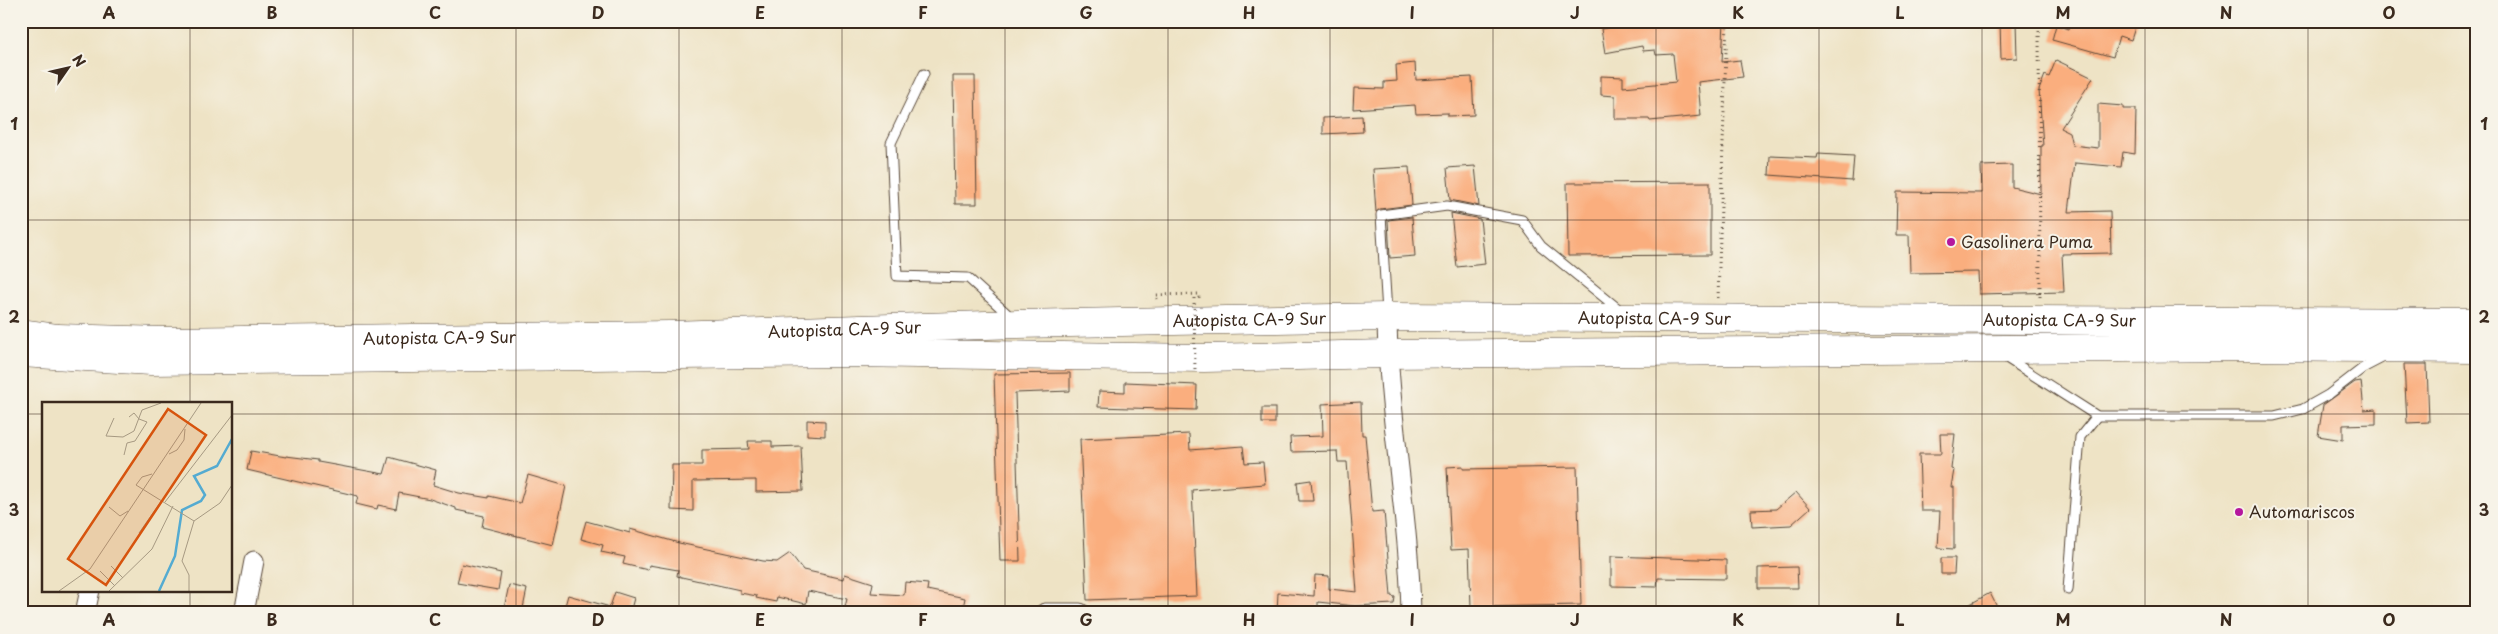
<svg xmlns="http://www.w3.org/2000/svg" width="2498" height="634" viewBox="0 0 2498 634" font-family="'Playpen Sans',sans-serif">
<style>
.building{fill:#faae7e}
.lines{fill:none;stroke-linecap:round;stroke-linejoin:round}
.lane-casing{stroke:#564637;stroke-width:11}
.street-casing{stroke:#564637;stroke-width:21}
.highway-casing{stroke:#564637;stroke-width:29}
.path{stroke:#564637;stroke-width:3;stroke-dasharray:1 4;stroke-linecap:butt}
.lane{stroke:#fff;stroke-width:9}
.street{stroke:#fff;stroke-width:19}
.highway{stroke:#fff;stroke-width:28}
.path-bridge{stroke:#564637;stroke-width:3;stroke-dasharray:1 4;stroke-linecap:butt}
.grid{fill:none;stroke:#3b2a1e;stroke-width:1;stroke-opacity:0.55}
.poi-dot{fill:#b5179e;stroke:#f7f3e8;stroke-width:2}
.labels{text-anchor:middle;stroke-width:4;stroke-linejoin:round;paint-order:stroke}
.poi-label{font-size:16px;fill:#3b2a1e;stroke:#f7f3e8;text-anchor:start}
.street-label{font-size:16px;fill:#3b2a1e;stroke:#f7f3e8}
.inset-river{fill:none;stroke:#54abd1;stroke-width:2.5}
.inset-road{fill:none;stroke:#a69982;stroke-width:1}
.view{fill:#d7540e;fill-opacity:0.15;stroke:#d7540e;stroke-width:2.5}
.inset-edge{fill:none;stroke:#3b2a1e;stroke-width:2.5}
.neatline{fill:none;stroke:#3b2a1e;stroke-width:2}
.grid-label{font-size:16px;text-anchor:middle;font-weight:bold;fill:#3b2a1e}
</style>
<rect width="100%" height="100%" fill="#f7f3e8"/>
<filter id="ink" filterUnits="userSpaceOnUse"><feTurbulence type="fractalNoise" baseFrequency=".02" numOctaves="2"/><feDisplacementMap in="SourceGraphic" scale="10" xChannelSelector="R" yChannelSelector="G"/><feConvolveMatrix kernelMatrix="1 2 1 2 8 2 1 2 1" color-interpolation-filters="sRGB"/></filter>
<filter id="wash" filterUnits="userSpaceOnUse"><feTurbulence type="fractalNoise" baseFrequency=".0096" numOctaves="4" result="noise"/><feDisplacementMap in="SourceGraphic" scale="20" xChannelSelector="R" yChannelSelector="G"/><feGaussianBlur stdDeviation="1.12" result="paint"/><feColorMatrix in="noise" values="0 0 0 0 0 0 0 0 0 0 0 0 0 0 0 0 0 1.4 0 .05"/><feComposite in="paint" operator="in"/></filter>
<g filter="url(#wash)">
<rect width="100%" height="100%" fill="#eee3c5"/>
<g id="blocks">
<g class="building">
<polygon points="1630,21 1724,21 1722,62 1740,60 1743,77 1698,82 1701,116 1650,121 1649,119 1615,119 1615,96 1601,95 1601,76 1623,77 1623,87 1676,82 1673,54 1656,55 1655,50 1643,51 1642,46 1605,53 1601,29 1631,24"/>
<polygon points="2000,21 2016,21 2017,58 2001,59"/>
<polygon points="2072,21 2137,21 2131,40 2119,36 2113,57 2052,40 2056,25 2069,29"/>
<polygon points="2056,60 2093,78 2061,128 2069,132 2072,145 2098,148 2098,104 2123,106 2123,109 2136,109 2135,154 2123,152 2121,167 2075,163 2069,212 2110,211 2111,253 2062,254 2064,292 1979,294 1978,272 1910,273 1909,235 1896,235 1897,192 1982,193 1981,166 2012,165 2012,187 2041,194 2041,146 2043,146 2039,90 2045,75 2049,77"/>
<polygon points="1415,63 1416,80 1472,77 1474,115 1448,116 1448,113 1416,114 1415,105 1353,109 1354,88 1384,89 1384,82 1397,81 1396,65"/>
<polygon points="953,76 975,76 977,204 955,204"/>
<polygon points="1362,116 1363,132 1323,134 1323,118"/>
<polygon points="1818,154 1854,156 1852,181 1769,175 1770,156 1817,158"/>
<polygon points="1475,166 1479,206 1450,200 1447,168"/>
<polygon points="1409,167 1412,205 1380,209 1376,212 1373,169"/>
<polygon points="1710,182 1710,255 1568,256 1567,183"/>
<polygon points="1451,213 1480,219 1485,264 1457,267"/>
<polygon points="1412,217 1415,256 1390,258 1388,220"/>
<polygon points="2404,364 2427,364 2429,422 2407,423"/>
<polygon points="1070,373 1070,391 1015,393 1020,561 1000,561 994,374"/>
<polygon points="2361,381 2364,410 2376,409 2376,424 2343,425 2343,440 2318,436 2323,405 2355,382"/>
<polygon points="1125,382 1197,385 1196,410 1098,407 1099,391 1125,392"/>
<polygon points="1361,402 1362,435 1365,435 1372,512 1384,511 1391,596 1395,597 1394,604 1355,606 1318,602 1318,613 1277,612 1278,593 1314,596 1315,575 1329,576 1329,589 1357,592 1347,462 1338,462 1337,451 1291,452 1290,437 1323,436 1322,404"/>
<rect x="1262" y="408" width="13" height="15"/>
<polygon points="807,420 825,421 825,436 807,435"/>
<polygon points="1189,434 1190,450 1243,446 1245,463 1263,462 1265,484 1192,490 1197,596 1087,600 1080,439"/>
<polygon points="1940,434 1955,434 1951,469 1954,470 1951,487 1954,487 1954,549 1938,548 1940,511 1921,511 1919,454 1941,454"/>
<polygon points="748,441 772,441 772,447 801,446 803,491 756,492 756,480 693,481 693,511 671,510 672,465 702,465 702,450 749,449"/>
<polygon points="251,451 286,457 286,456 318,460 318,462 384,474 389,457 436,470 433,485 459,493 489,498 489,496 520,503 528,475 566,486 553,545 482,527 484,516 456,510 456,508 430,499 399,493 396,509 378,505 377,509 356,504 358,496 247,470"/>
<polygon points="1463,466 1463,469 1577,467 1581,605 1471,607 1469,549 1451,550 1447,467"/>
<polygon points="1311,480 1313,501 1299,501 1297,482"/>
<polygon points="1796,492 1810,508 1791,525 1752,527 1751,510 1776,509"/>
<polygon points="586,521 630,533 630,529 679,543 763,561 777,562 790,553 803,570 844,579 845,574 873,583 871,593 904,595 905,582 928,584 927,590 965,598 962,613 874,613 845,607 847,599 808,591 806,604 777,597 776,602 756,598 757,596 740,593 740,590 677,576 678,570 649,565 648,570 623,564 625,557 601,552 603,545 581,539"/>
<polygon points="1611,556 1726,560 1726,579 1658,578 1657,587 1611,586"/>
<polygon points="1941,558 1955,558 1954,574 1941,574"/>
<polygon points="462,564 501,573 498,590 457,583"/>
<polygon points="1797,567 1798,588 1758,588 1758,568"/>
<polygon points="509,585 527,589 522,613 503,613"/>
<polygon points="615,592 634,598 630,613 563,613 568,595 610,607"/>
<polygon points="1990,593 2000,613 1954,613"/>
</g>
</g>
</g>
<g filter="url(#ink)">
<use href="#blocks" fill-opacity="0" stroke="#564637" stroke-width="1"/>
<g class="lines">
<defs>
<g id="lane">
<polyline points="924,74 891,143 897,276 968,278 1013,319"/>
<polyline points="1387,313 1381,215 1447,206 1522,220 1541,246 1621,311"/>
<polyline points="2005,357 2097,416 2274,416 2303,409 2328,395 2363,368 2384,357"/>
<polyline points="2068,590 2080,437 2097,416"/>
</g>
<g id="street">
<path d="M1387,317C1388,416 1409,514 1411,613"/>
<polyline points="85,613 90,590"/>
<polyline points="244,613 254,561"/>
<polyline points="1045,613 1080,613"/>
</g>
<g id="highway">
<path id="s1" d="M21,333L58,338L164,341L670,335L1018,324L1387,317L2477,322"/>
<polyline points="21,353 151,361 848,353 1204,358 1387,354 2249,347 2477,349"/>
</g>
</defs>
<use href="#lane" class="lane-casing"/>
<use href="#street" class="street-casing"/>
<use href="#highway" class="highway-casing"/>
<g class="path">
<polyline points="2039,21 2040,300"/>
<polyline points="1718,298 1727,21"/>
<polyline points="1157,299 1156,295 1199,294 1199,300"/>
</g>
<use href="#lane" class="lane"/>
<use href="#street" class="street"/>
<use href="#highway" class="highway"/>
<polyline class="path-bridge" points="1194,298 1195,373"/>
</g>
</g>
<path class="grid" d="M190,21V403M353,21V613M516,21V613M679,21V613M842,21V613M1005,21V613M1168,21V613M1330,21V613M1493,21V613M1656,21V613M1819,21V613M1982,21V613M2145,21V613M2308,21V613M21,220H2477M21,414H44M231,414H2477M190,590V613"/>
<g class="poi-dot">
<circle cx="1951" cy="242" r="5"/>
<circle cx="2239" cy="512" r="5"/>
</g>
<g class="labels">
<g class="poi-label">
<text x="1961" y="248">Gasolinera Puma</text>
<text x="2249" y="518">Automariscos</text>
</g>
<g class="street-label">
<text dy="6" stroke="none"><textPath href="#s1" startOffset="1634">Autopista CA-9 Sur</textPath></text>
<text dy="6" stroke="none"><textPath href="#s1" startOffset="1229">Autopista CA-9 Sur</textPath></text>
<text dy="6" stroke="none"><textPath href="#s1" startOffset="2039">Autopista CA-9 Sur</textPath></text>
<text dy="6" stroke="none"><textPath href="#s1" startOffset="824">Autopista CA-9 Sur</textPath></text>
<text dy="6" stroke="none"><textPath href="#s1" startOffset="419">Autopista CA-9 Sur</textPath></text>
</g>
</g>
<g transform="translate(42 402)">
<rect width="190" height="190" fill="#eee3c5"/>
<path class="inset-river" d="M117,189L133,154L140,108L159,99L163,93L152,74L175,64L190,37"/>
<path class="inset-road" d="M72,16L64,34L81,35L92,29L100,8L119,1M127,52L135,48L142,38L143,27M82,53L85,41L93,39L105,20L97,17L92,11L87,15M110,72L100,75L94,83L152,119M123,100L190,13M67,105L78,114L86,109M97,131L120,98M69,164L81,176M58,169L73,184M17,189L48,167L159,1M67,189L110,147L131,104M147,189V173L140,159L152,119L178,101L190,83"/>
<path class="view" d="M126,7L164,33L64,183L26,157Z"/>
<rect width="190" height="190" class="inset-edge"/>
</g>
<rect width="2498" height="634" fill="none" stroke="#f7f3e8" stroke-width="55"/>
<g transform="translate(68 68) rotate(56)" stroke="#f7f3e8" stroke-width="4" paint-order="stroke">
<path d="M0-4L9 19L0 12L-9 19Z" fill="#3b2a1e"/>
<text y="-8" font-size="14" font-weight="bold" text-anchor="middle" fill="#3b2a1e">N</text>
</g>
<rect x="28" y="28" width="2442" height="578" class="neatline"/>
<g class="grid-label">
<text x="109" y="19">A</text>
<text x="272" y="19">B</text>
<text x="435" y="19">C</text>
<text x="598" y="19">D</text>
<text x="760" y="19">E</text>
<text x="923" y="19">F</text>
<text x="1086" y="19">G</text>
<text x="1249" y="19">H</text>
<text x="1412" y="19">I</text>
<text x="1575" y="19">J</text>
<text x="1738" y="19">K</text>
<text x="1900" y="19">L</text>
<text x="2063" y="19">M</text>
<text x="2226" y="19">N</text>
<text x="2389" y="19">O</text>
<text x="14" y="130">1</text>
<text x="2484" y="130">1</text>
<text x="14" y="323">2</text>
<text x="2484" y="323">2</text>
<text x="14" y="516">3</text>
<text x="2484" y="516">3</text>
<text x="109" y="626">A</text>
<text x="272" y="626">B</text>
<text x="435" y="626">C</text>
<text x="598" y="626">D</text>
<text x="760" y="626">E</text>
<text x="923" y="626">F</text>
<text x="1086" y="626">G</text>
<text x="1249" y="626">H</text>
<text x="1412" y="626">I</text>
<text x="1575" y="626">J</text>
<text x="1738" y="626">K</text>
<text x="1900" y="626">L</text>
<text x="2063" y="626">M</text>
<text x="2226" y="626">N</text>
<text x="2389" y="626">O</text>
</g>
</svg>
